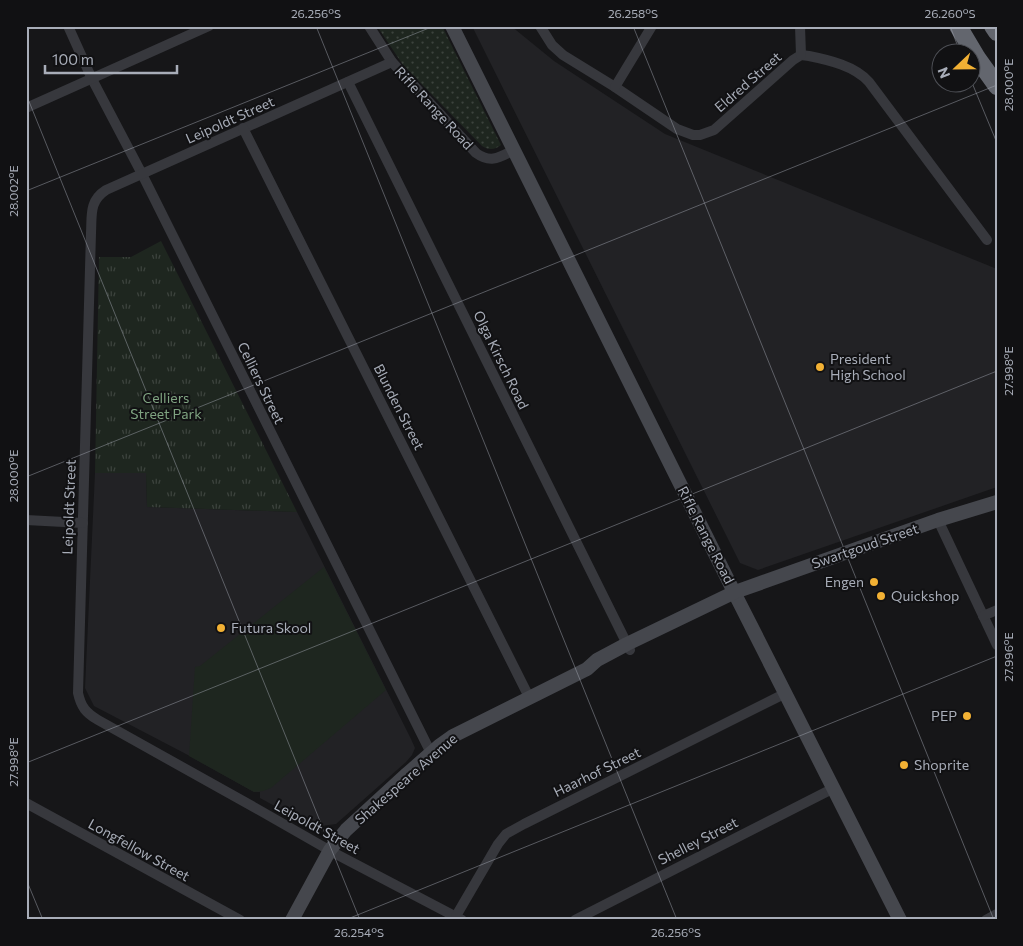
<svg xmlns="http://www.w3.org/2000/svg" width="1023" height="946" viewBox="0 0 1023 946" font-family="Commissioner,sans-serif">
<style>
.built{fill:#222225}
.grass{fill:url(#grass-dots)}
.park{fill:url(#park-tufts)}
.garden{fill:#1e261f}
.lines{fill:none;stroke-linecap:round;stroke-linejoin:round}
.street{stroke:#37383d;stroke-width:10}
.secondary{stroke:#45474d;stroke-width:14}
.highway{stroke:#63666e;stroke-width:18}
.ticks{fill:none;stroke:#a8adb8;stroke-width:1;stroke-opacity:0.45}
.poi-dot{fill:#f2b134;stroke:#111113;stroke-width:2}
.labels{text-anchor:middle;stroke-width:4;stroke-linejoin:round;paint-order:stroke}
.street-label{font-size:14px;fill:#a8adb8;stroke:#111113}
.poi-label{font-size:14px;fill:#a8adb8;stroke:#111113;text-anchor:start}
.park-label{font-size:14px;fill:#7fa381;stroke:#111113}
.neatline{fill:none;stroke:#a8adb8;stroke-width:2}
.ticks-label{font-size:12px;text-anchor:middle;fill:#a8adb8}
</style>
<defs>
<pattern id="grass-dots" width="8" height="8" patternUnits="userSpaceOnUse" patternTransform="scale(1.25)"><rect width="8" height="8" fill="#1e261f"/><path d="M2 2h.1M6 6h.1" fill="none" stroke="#3c433d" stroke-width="1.8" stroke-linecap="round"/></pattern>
<pattern id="park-tufts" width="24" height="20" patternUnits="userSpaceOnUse" patternTransform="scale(1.25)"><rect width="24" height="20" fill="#1e261f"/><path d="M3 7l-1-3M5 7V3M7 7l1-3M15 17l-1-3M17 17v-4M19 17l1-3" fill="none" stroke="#3c433d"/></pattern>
</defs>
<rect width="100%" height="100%" fill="#161618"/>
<g class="built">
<polygon points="472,26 511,26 554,61 665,134 997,269 997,487 758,570 740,563"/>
<polygon points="95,473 146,473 147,507 297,512 411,739 415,748 412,755 406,762 336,824 313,827 260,798 260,792 254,792 186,754 94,706 85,688"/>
</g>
<path class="grass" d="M377,26H442L501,145C495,150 488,150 482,146L403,65Z"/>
<polygon class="park" points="161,241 297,512 147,507 146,473 95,473 99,257 131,257"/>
<polygon class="garden" points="324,567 386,690 271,788 263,791 254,792 189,756 195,667 200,666"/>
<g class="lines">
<g class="street">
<polyline points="68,26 92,79 142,174 431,753"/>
<path d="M369,26L392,62L476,153C491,164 500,157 514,150"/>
<path d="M540,26L552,45L563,55L615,87L677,129L693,135H700L714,130L793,60L801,55L809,56C829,60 855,66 869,82L987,240"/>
<polyline points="800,26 801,55"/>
<path d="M392,62L106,190C89,201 92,215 91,233L78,693C81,707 86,713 98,720L259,810L336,854L462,920"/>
<polyline points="348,82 630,650"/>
<polyline points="615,87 652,26"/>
<polyline points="26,108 209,26"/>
<polyline points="243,128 529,697"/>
<polyline points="26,520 83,523"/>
<polyline points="938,520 997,645"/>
<polyline points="983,616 997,610"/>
<polyline points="26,803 240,920"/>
<polyline points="456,916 498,844 506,834 524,824 786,693"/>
<polyline points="575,920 834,788"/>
<polyline points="986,920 997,914"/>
</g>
<g class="secondary">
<polyline points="452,26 738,600 900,920"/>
<polyline points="292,920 330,850 346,830 407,774 439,746 453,736 587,669 597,660 627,644 735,592 938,520 997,502"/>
</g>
<g class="highway">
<polyline points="958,26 977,58 997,86"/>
<polyline points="993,26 997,32"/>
</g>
</g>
<path class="ticks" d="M316,26L677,920M633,26L994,920M950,26L960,52M970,78L997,143M26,94L360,920M26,191L434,26M26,477L997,85M26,763L997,371M26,879L43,920M345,920L997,656"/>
<g class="poi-dot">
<circle cx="820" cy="367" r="5"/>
<circle cx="874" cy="582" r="5"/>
<circle cx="881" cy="596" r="5"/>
<circle cx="221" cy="628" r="5"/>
<circle cx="967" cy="716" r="5"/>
<circle cx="904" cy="765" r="5"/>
</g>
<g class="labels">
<g class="street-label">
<text transform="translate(748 82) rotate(-41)" y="5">Eldred Street</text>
<text transform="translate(434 108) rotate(47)" y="5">Rifle Range Road</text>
<text transform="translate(230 120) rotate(-24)" y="5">Leipoldt Street</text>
<text transform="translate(501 360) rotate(64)" y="5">Olga Kirsch Road</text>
<text transform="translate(261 383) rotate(64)" y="5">Celliers Street</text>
<text transform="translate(399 407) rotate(63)" y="5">Blunden Street</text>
<text transform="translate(69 507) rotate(-88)" y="5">Leipoldt Street</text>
<text transform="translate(706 535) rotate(63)" y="5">Rifle Range Road</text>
<text transform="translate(865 546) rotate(-19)" y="5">Swartgoud Street</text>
<text transform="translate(597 772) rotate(-26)" y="5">Haarhof Street</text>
<text transform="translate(406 779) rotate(-41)" y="5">Shakespeare Avenue</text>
<text transform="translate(317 827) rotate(29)" y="5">Leipoldt Street</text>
<text transform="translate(698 841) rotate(-27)" y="5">Shelley Street</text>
<text transform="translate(139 850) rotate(29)" y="5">Longfellow Street</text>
</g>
<g class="poi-label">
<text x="830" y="364">President<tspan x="830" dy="16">High School</tspan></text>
<text x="864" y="587" text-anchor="end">Engen</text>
<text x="891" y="601">Quickshop</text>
<text x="231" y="633">Futura Skool</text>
<text x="957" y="721" text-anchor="end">PEP</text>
<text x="914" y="770">Shoprite</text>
</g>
<g class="park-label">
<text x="166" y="403">Celliers<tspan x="166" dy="16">Street Park</tspan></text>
</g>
</g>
<rect width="1023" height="946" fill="none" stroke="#111113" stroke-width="55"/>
<g transform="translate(956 68) rotate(248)"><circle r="24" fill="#111113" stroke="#4d4f55"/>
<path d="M0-4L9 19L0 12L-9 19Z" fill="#f2b134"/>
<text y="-8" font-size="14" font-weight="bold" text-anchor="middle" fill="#a8adb8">N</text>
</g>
<path d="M45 65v8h132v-8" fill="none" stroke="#a8adb8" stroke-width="2.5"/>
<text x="52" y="65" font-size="15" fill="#a8adb8" stroke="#111113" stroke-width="4" paint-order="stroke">100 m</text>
<rect x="28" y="28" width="968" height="890" class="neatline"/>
<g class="ticks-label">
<text x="316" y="18">26.256°S</text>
<text x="633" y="18">26.258°S</text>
<text x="950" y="18">26.260°S</text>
<text transform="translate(1009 85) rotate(-90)" y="4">28.000°E</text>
<text transform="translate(14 191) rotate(-90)" y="4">28.002°E</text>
<text transform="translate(1009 371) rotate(-90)" y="4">27.998°E</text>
<text transform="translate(14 476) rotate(-90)" y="4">28.000°E</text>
<text transform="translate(1009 657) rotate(-90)" y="4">27.996°E</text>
<text transform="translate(14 762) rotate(-90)" y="4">27.998°E</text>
<text x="359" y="937">26.254°S</text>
<text x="676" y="937">26.256°S</text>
</g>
</svg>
